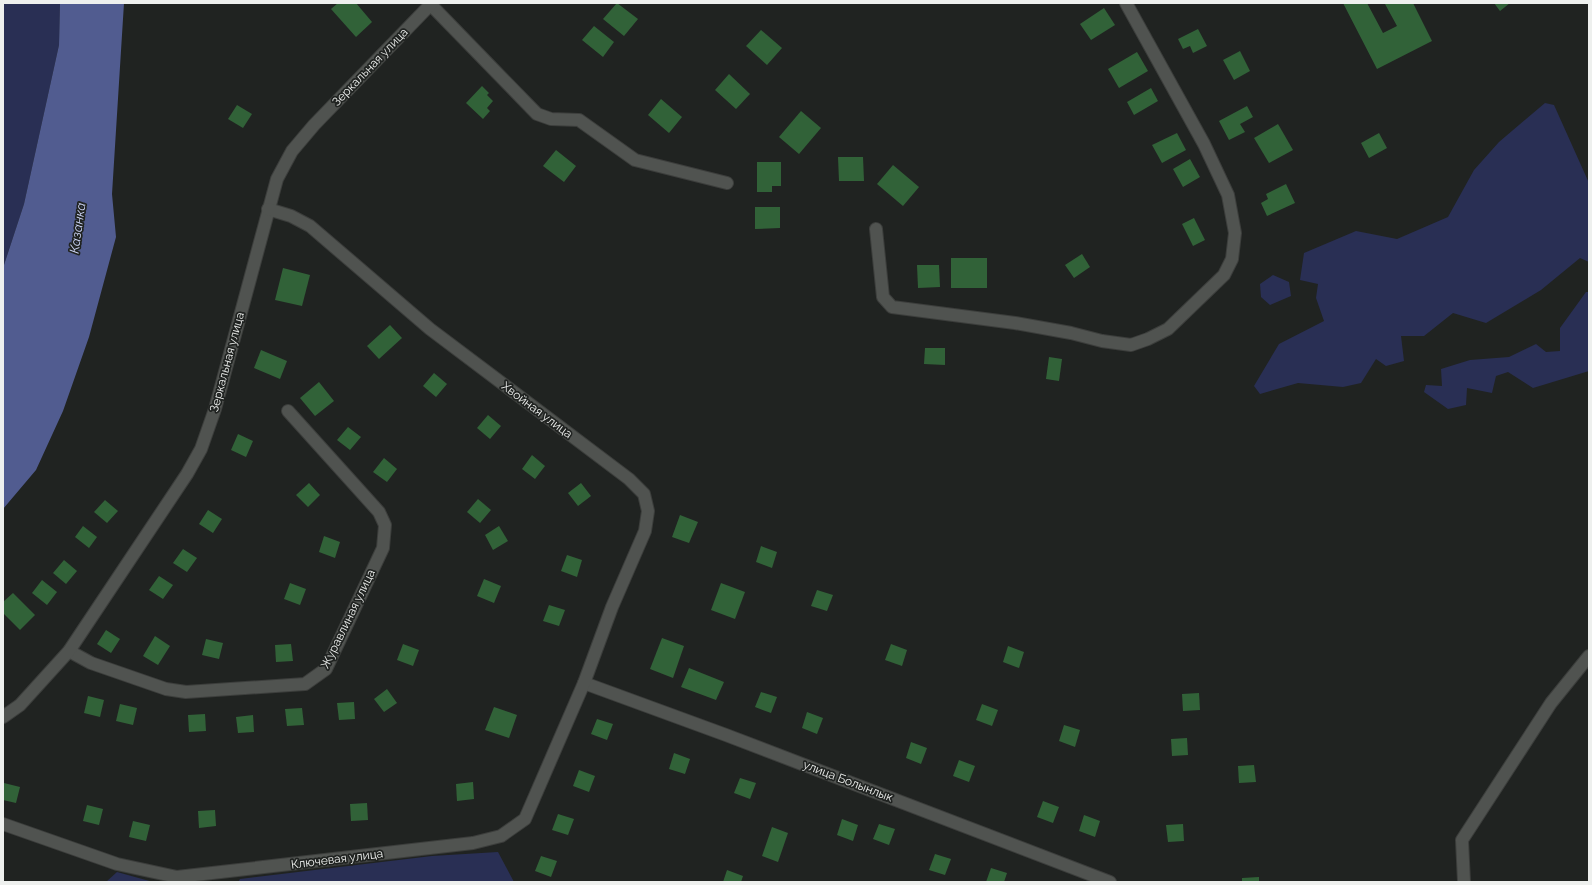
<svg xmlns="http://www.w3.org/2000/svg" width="1592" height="885" viewBox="0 0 1592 885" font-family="Raleway,sans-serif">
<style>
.green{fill:#292f54}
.water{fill:#515c90}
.building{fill:#316238}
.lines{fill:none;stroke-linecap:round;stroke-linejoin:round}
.minor-casing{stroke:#3c3e3c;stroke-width:14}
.minor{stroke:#505350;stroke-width:12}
.labels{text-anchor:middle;stroke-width:3.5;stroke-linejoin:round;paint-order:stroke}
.street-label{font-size:12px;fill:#eef0ee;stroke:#202321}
.water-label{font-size:13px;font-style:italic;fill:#cfd7f8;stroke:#202321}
</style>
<rect width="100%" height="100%" fill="#202321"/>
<g class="green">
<polygon points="3,3 60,3 59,45 24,204 3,268"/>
<polygon points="1545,103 1554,105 1589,183 1589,262 1580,258 1541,290 1486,323 1453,313 1424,336 1401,336 1404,361 1386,366 1376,359 1361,383 1343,387 1298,383 1260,394 1254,386 1279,344 1324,321 1316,298 1318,284 1300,280 1304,253 1356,231 1397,239 1448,217 1474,170 1499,142"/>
<polygon points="1273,275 1289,282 1291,296 1270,305 1261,297 1260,284"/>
<polygon points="1586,292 1589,292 1589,371 1533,388 1508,372 1496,376 1492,393 1467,388 1466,405 1448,409 1424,392 1426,385 1442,386 1441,369 1470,360 1509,357 1536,344 1546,352 1560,351 1560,328"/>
<polygon points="498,852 514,882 238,882 240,879 432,856"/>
<polygon points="117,872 153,882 106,882"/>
</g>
<polygon class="water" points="60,3 124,3 112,194 116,237 89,337 63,411 36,470 3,509 3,268 24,204 59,45"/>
<g class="building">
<polygon points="338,3 356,3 372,22 356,37 331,9"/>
<polygon points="617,3 638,19 624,36 603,19"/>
<polygon points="1343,3 1367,3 1383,33 1397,26 1385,4 1413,3 1432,41 1377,69"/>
<polygon points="1494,3 1510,3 1500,11"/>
<polygon points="1104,8 1115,25 1091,40 1080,24"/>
<polygon points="594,26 614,42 603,57 582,40"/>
<polygon points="1198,29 1207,46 1193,53 1190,46 1183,49 1178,39"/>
<polygon points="761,30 782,48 767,65 746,46"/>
<polygon points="1240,51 1250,71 1234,80 1223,60"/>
<polygon points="1137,52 1148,71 1119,88 1108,69"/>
<polygon points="729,74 750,94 736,109 715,90"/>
<polygon points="482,86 489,93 487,95 493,101 487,108 490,111 483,119 466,103"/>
<polygon points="1151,88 1158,101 1134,115 1127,102"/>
<polygon points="661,99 682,117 669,133 648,115"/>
<polygon points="237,105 252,114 243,128 228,119"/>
<polygon points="1247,106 1253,117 1240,124 1245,132 1229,140 1219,121"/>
<polygon points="801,111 821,128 799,154 779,137"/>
<polygon points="1278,124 1293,150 1269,163 1254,138"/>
<polygon points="1177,133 1186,150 1162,163 1152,145"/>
<polygon points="1379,133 1387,148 1369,158 1361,143"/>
<polygon points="556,150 576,166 564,182 543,166"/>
<polygon points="838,157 863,157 864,181 839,181"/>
<polygon points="1190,159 1200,177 1183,187 1173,169"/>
<polygon points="757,162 781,162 781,186 772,186 772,192 757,192"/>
<polygon points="893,165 919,187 903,206 877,184"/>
<polygon points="1286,184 1295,203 1267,216 1261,203 1268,199 1266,194"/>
<polygon points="755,207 780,207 780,228 755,229"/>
<polygon points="1194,218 1205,240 1193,246 1182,224"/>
<polygon points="1082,254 1090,267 1074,278 1065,265"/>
<rect x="951" y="258" width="36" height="30"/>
<polygon points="917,265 939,265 940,287 918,288"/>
<polygon points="283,268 310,275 302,306 275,300"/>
<polygon points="390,325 402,338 379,359 367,346"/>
<polygon points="925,348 945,348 945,365 924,364"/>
<polygon points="261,350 287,361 280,379 254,368"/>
<polygon points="1049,357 1062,359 1059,381 1046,379"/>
<polygon points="434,373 447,384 436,397 423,386"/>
<polygon points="319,382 334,401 315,416 300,398"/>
<polygon points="488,415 501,426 490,439 477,428"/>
<polygon points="348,427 361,437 350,450 337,440"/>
<polygon points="238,434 253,441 246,457 231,450"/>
<polygon points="532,455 545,466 535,479 522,469"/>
<polygon points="384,458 397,469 387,482 373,472"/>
<polygon points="309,483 320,495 308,507 296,495"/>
<polygon points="581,483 591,496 578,506 568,493"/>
<polygon points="478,499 491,510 480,523 467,512"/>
<polygon points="105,500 118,511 107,523 94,512"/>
<polygon points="208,510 222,519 213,533 199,524"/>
<polygon points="680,515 698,522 689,543 672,537"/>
<polygon points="83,526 97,537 89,548 75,537"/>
<polygon points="499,526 508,541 493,550 485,535"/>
<polygon points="324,536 340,542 335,558 319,552"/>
<polygon points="761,546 777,552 772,568 756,562"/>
<polygon points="183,549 197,558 187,572 173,563"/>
<polygon points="567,555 582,560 577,577 561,571"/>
<polygon points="64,560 77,571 66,584 53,573"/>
<polygon points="159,576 173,585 163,599 149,590"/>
<polygon points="484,579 501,586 494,603 477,596"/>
<polygon points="42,580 57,592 47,605 32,593"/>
<polygon points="290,583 306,589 300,605 284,599"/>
<polygon points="721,583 745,592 735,619 711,610"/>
<polygon points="817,590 833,595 827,611 811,606"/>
<polygon points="13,593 35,615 20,630 3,613 3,602"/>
<polygon points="549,605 565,610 559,626 543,621"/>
<polygon points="106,630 120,639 111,653 97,644"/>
<polygon points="155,636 170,646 158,665 143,656"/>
<polygon points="662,638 684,646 673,678 650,669"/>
<polygon points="206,639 223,643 219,659 202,655"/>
<polygon points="291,644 293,661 276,662 275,645"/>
<polygon points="403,644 419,650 413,666 397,660"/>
<polygon points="891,644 907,650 902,666 885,660"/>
<polygon points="1008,646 1024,652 1019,668 1003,662"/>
<polygon points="689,668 724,682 716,700 681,687"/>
<polygon points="387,689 397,703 384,712 374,699"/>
<polygon points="761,692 777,697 771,713 755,707"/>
<polygon points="1199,693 1200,710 1183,711 1182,694"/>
<polygon points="88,696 104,700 100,717 84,713"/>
<polygon points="354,702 355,719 339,720 337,703"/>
<polygon points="120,704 137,708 133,725 116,721"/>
<polygon points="982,704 998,710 992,726 976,720"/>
<polygon points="494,707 517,715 509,738 485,730"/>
<polygon points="302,708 304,725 287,726 285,709"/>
<polygon points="807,712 823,718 817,734 802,728"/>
<polygon points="205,714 206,731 189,732 188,715"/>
<polygon points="253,715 254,732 238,733 236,717"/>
<polygon points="597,719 613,724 607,740 591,734"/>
<polygon points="1064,725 1080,730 1075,747 1059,741"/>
<polygon points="1187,738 1188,755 1172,756 1171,739"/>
<polygon points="911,742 927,748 921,764 906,758"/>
<polygon points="674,753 690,759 685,774 669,769"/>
<polygon points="959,760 975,766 969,782 953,776"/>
<polygon points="1254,765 1256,782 1239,783 1238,766"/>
<polygon points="579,770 595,776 589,792 573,786"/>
<polygon points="740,778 756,783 750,799 734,793"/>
<polygon points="473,782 474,799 457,801 456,784"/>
<polygon points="4,783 20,787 16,803 3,800"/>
<polygon points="1043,801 1059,807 1053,823 1037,817"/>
<polygon points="367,803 368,820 351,821 350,804"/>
<polygon points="87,805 103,809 99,825 83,821"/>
<polygon points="215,810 216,826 199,828 198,811"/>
<polygon points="558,814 574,819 568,835 552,830"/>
<polygon points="1084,815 1100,821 1095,837 1079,831"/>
<polygon points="842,819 858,825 853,841 837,835"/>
<polygon points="133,821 150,825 146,841 129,837"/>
<polygon points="879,824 895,829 889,845 873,839"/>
<polygon points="1183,824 1184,841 1168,842 1166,825"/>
<polygon points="772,827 788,833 778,862 762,856"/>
<polygon points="935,854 951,859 945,875 929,870"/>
<polygon points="541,856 557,861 551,877 535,871"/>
<polygon points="991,868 1007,873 1004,882 986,882"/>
<polygon points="727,870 743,876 741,882 723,882"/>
<polygon points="1259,877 1259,882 1242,882 1242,878"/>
</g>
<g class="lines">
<defs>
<g id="minor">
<polyline points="431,5 537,114 551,119 579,120 635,160 727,183"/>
<polyline points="876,229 883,297 892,307 1015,323 1071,333 1102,341 1131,345 1148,339 1168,329 1224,275 1232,259 1235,233 1228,195 1204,144 1126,3"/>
<polyline points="69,651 91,663 166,689 186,692 305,684 326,669 383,548 385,525 379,512 288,411"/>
<polyline points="584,683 726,735 1110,882"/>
<polyline points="3,717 20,705 69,651 187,474 201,449 215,409 277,179 292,151 314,125 432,3"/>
<polyline points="3,824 117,864 177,877 473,843 501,836 525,819 584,683 612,607 645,531 648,511 644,494 629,479 430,329 310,226 291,216 268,209"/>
<polyline points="1464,882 1462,840 1551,703 1589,656"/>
</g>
</defs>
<use href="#minor" class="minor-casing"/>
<use href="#minor" class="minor"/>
</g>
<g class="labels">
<g class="street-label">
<text transform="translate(370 67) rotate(-46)" y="4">Зеркальная улица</text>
<text transform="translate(227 362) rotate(-75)" y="4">Зеркальная улица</text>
<text transform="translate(537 410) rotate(37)" y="4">Хвойная улица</text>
<text transform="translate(348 619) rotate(-64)" y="4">Журавлиная улица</text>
<text transform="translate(848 781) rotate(21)" y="4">улица Болынлык</text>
<text transform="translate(337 859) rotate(-7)" y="4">Ключевая улица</text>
</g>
<g class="water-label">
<text transform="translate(77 228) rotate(-82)" y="5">Казанка</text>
</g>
</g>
<rect width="1592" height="885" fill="none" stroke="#eef0ee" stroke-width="8"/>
</svg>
